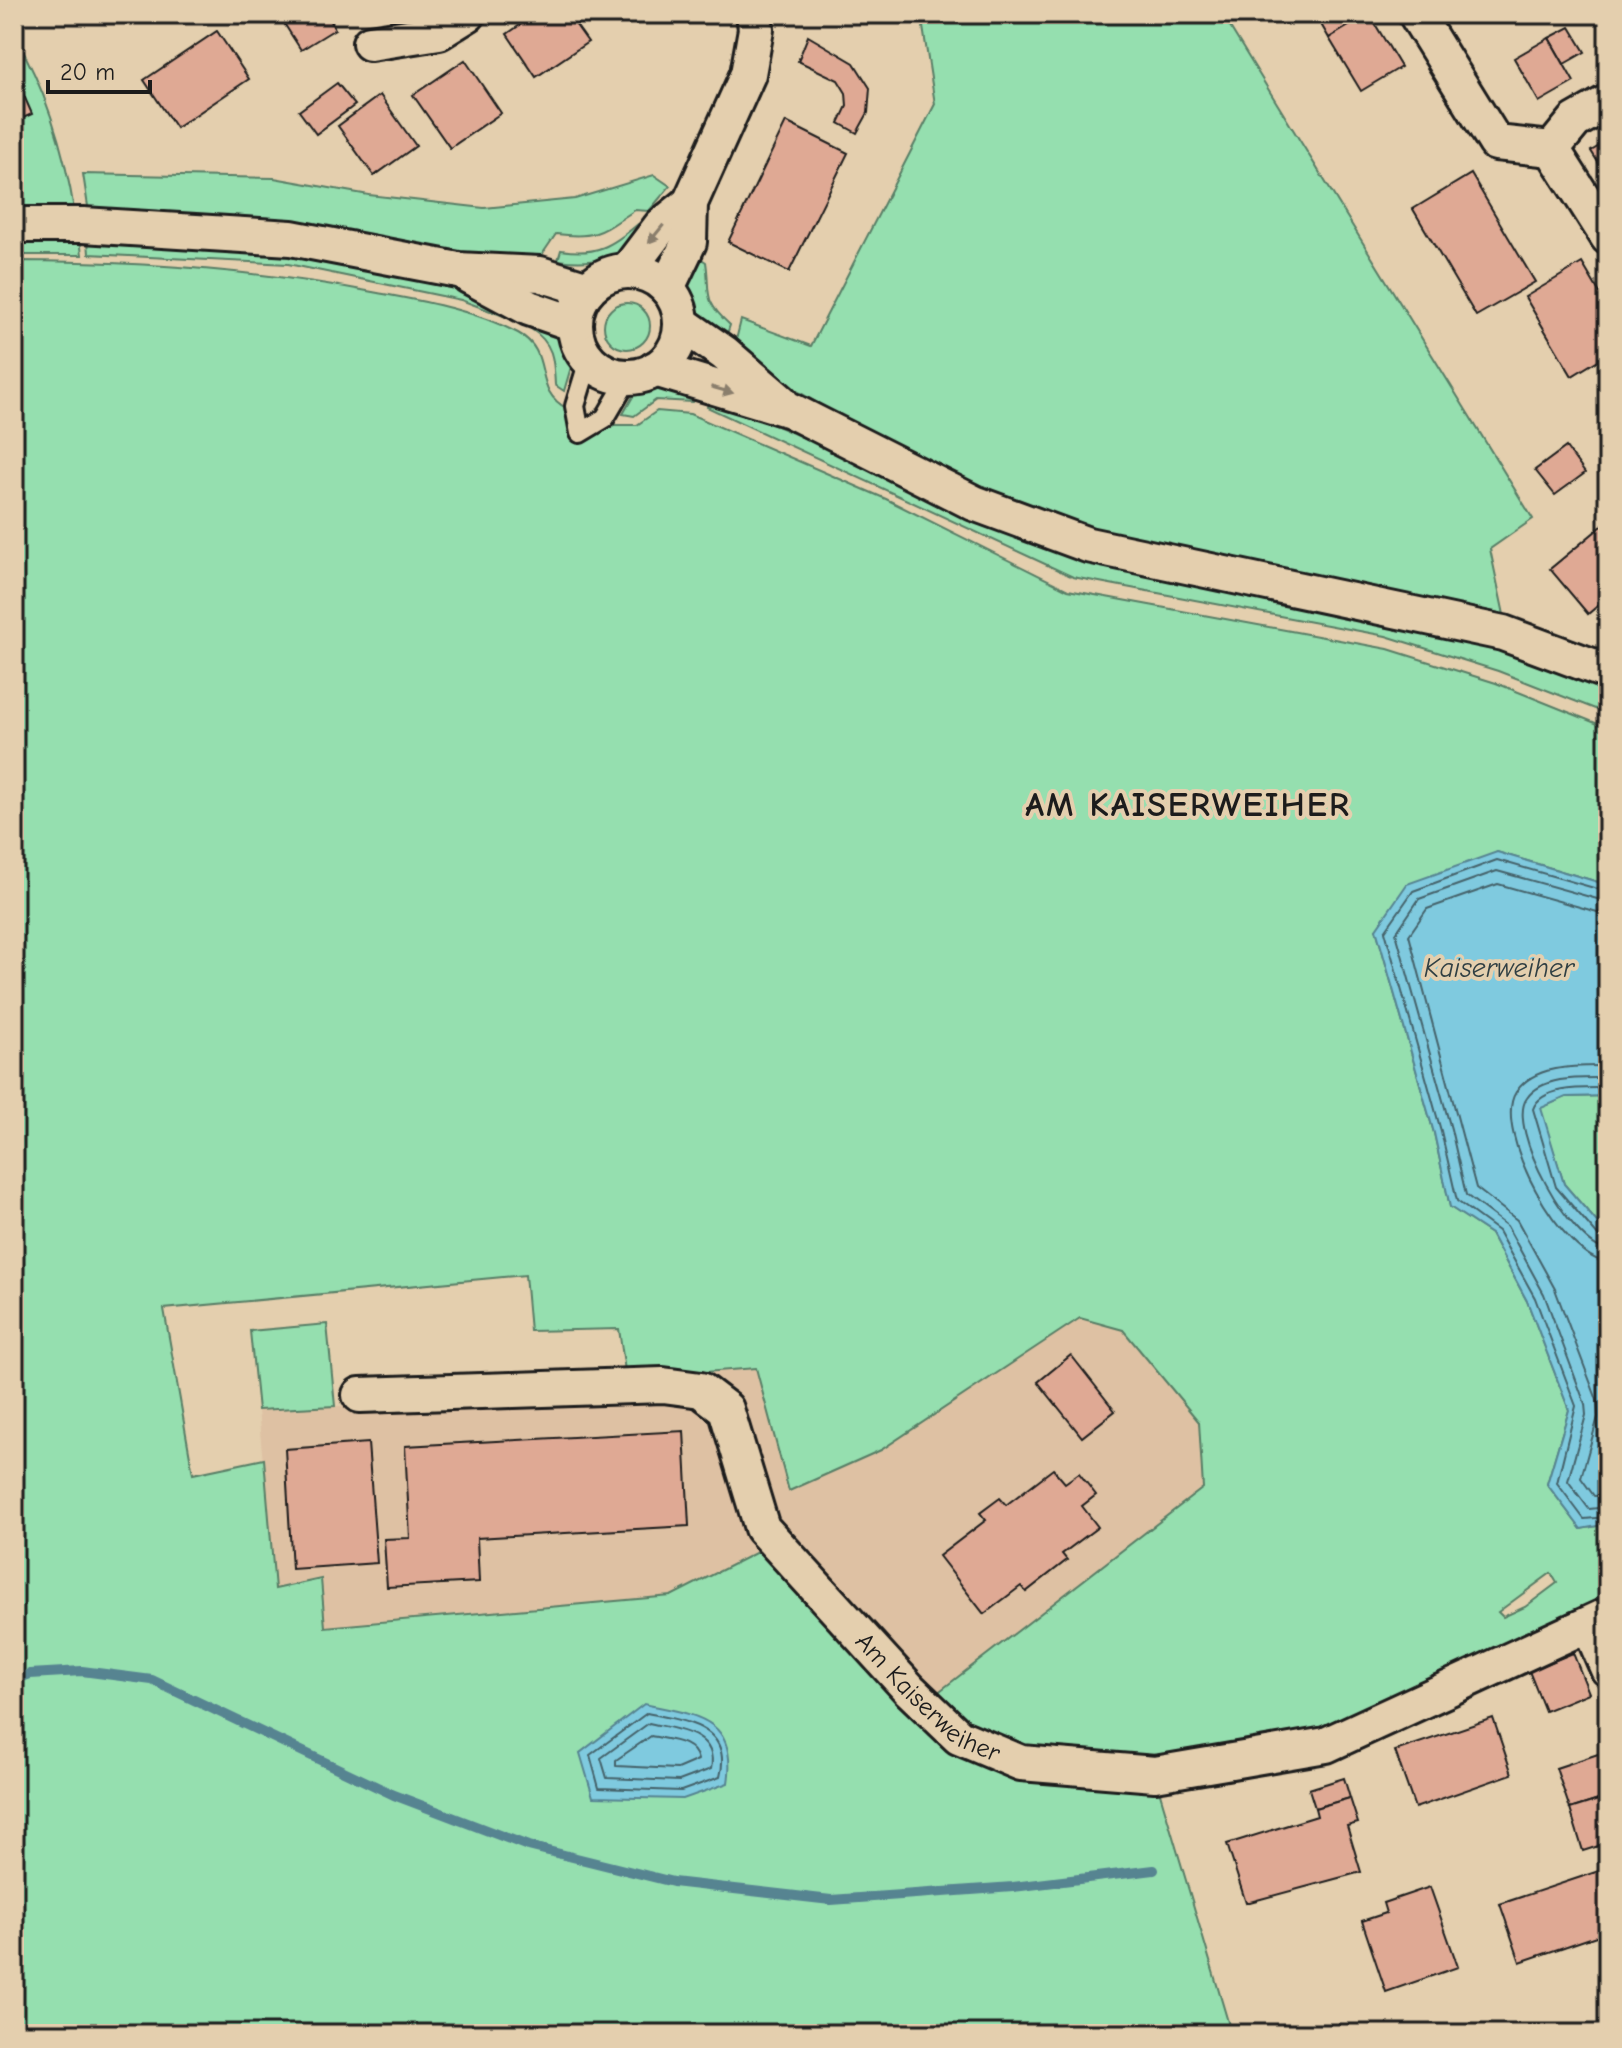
<svg xmlns="http://www.w3.org/2000/svg" width="1622" height="2048" viewBox="0 0 1622 2048" font-family="'Comic Neue',sans-serif">
<style>
.built{fill:#dec1a3}
.green{fill:#95dfaf;stroke:#587e66;stroke-width:2;fill-rule:evenodd}
.water{fill:#7fcadf;stroke:#578491;stroke-width:2}
.lines{fill:none;stroke-linecap:round;stroke-linejoin:round}
.shore{stroke:#44626a;stroke-width:2}
.stream{stroke:#578491;stroke-width:10}
.building{fill:#dfa994;stroke:#1c1c1c;stroke-width:2}
.lane-casing{stroke:#1c1c1c;stroke-width:24}
.street-casing{stroke:#1c1c1c;stroke-width:40}
.lane{stroke:#e4cfae;stroke-width:18}
.street{stroke:#e4cfae;stroke-width:34}
.oneway{fill:#8a7e6c}
.labels{text-anchor:middle;stroke-width:8;stroke-linejoin:round;paint-order:stroke}
.street-label{font-size:26px;fill:#1c1c1c;stroke:#e4cfae}
.water-label{font-size:28px;font-style:italic;fill:#303f43;stroke:#e4cfae}
.district-label{font-size:34px;font-weight:bold;letter-spacing:2px;fill:#1c1c1c;stroke:#e4cfae}
</style>
<rect width="100%" height="100%" fill="#e4cfae"/>
<filter id="ink" filterUnits="userSpaceOnUse"><feTurbulence type="fractalNoise" baseFrequency=".0125" numOctaves="2"/><feDisplacementMap in="SourceGraphic" scale="16" xChannelSelector="R" yChannelSelector="G"/><feConvolveMatrix kernelMatrix="1 2 1 2 8 2 1 2 1" color-interpolation-filters="sRGB"/></filter>
<g filter="url(#ink)">
<polygon class="built" points="1080,1318 1123,1330 1199,1422 1203,1488 932,1697 771,1545 671,1596 324,1627 275,1589 258,1410 626,1392 626,1378 756,1368 789,1490 881,1450"/>
<g class="green">
<polygon points="921,14 1222,14 1533,519 1490,549 1506,624 1204,562 976,495 787,385 735,344 741,320 811,346 935,104"/>
<path d="M14,35C46,89 65,153 75,215H14Z"/>
<path d="M83,174L274,178L369,195L484,208L575,199L654,175L670,186L649,211L635,210C601,232 599,239 556,234L537,262L89,213Z"/>
<path d="M638,224L644,230C620,259 595,265 558,260L561,250C596,256 612,246 638,224Z"/>
<polygon points="14,239 80,239 82,255 14,255"/>
<polygon points="88,240 289,251 455,284 514,311 509,318 461,300 288,264 89,254"/>
<path d="M694,254L706,262C711,295 701,298 730,325L725,340L694,317V302L682,281Z"/>
<path d="M14,261C136,261 258,270 378,293C427,302 474,310 518,333C555,353 530,390 568,409L574,438L609,425H637L657,411L690,414L886,499L1068,590L1388,649L1496,683L1608,728V885L1497,852L1376,929L1434,1133L1450,1207L1491,1234L1527,1301L1569,1410L1547,1484L1581,1529L1608,1524V1607L1321,1734L1157,1783L1231,2032L14,2034ZM525,1275L530,1331L619,1329L626,1378L756,1368L789,1491L881,1450L1080,1318L1123,1330L1199,1422L1203,1488L932,1697L771,1545L671,1596L325,1627L321,1579L275,1589L264,1459L193,1474L164,1309ZM1551,1573L1557,1583L1525,1607L1503,1617L1498,1612Z"/>
<circle cx="627" cy="326" r="23"/>
<path d="M535,319L562,331L563,342L573,360L564,391L555,385C554,359 553,343 531,329Z"/>
<polygon points="662,382 698,393 693,402 656,400 634,416 623,414 635,393"/>
<polygon points="710,397 969,510 1500,642 1608,682 1608,714 1498,671 1386,636 1073,577 707,407"/>
<polygon points="1608,1096 1608,1235 1564,1184 1540,1108 1566,1097"/>
<polygon points="327,1324 335,1406 258,1410 250,1331"/>
</g>
<g class="water">
<polygon points="1497,852 1608,885 1608,1096 1566,1097 1541,1108 1564,1184 1608,1235 1608,1524 1581,1529 1547,1484 1569,1410 1527,1301 1491,1234 1450,1207 1434,1133 1376,929 1407,884"/>
<path d="M644,1704C695,1715 738,1717 728,1783L683,1799L593,1797L580,1753Z"/>
</g>
<g class="lines">
<g class="shore">
<polyline points="1608,892 1497,860 1413,891 1385,931 1441,1131 1457,1201 1498,1231 1535,1298 1576,1406 1557,1483 1584,1519 1608,1517"/>
<polyline points="1608,902 1497,871 1419,899 1396,933 1451,1129 1466,1195 1507,1226 1544,1294 1585,1404 1586,1415 1568,1481 1589,1509 1608,1507"/>
<polyline points="1608,915 1498,884 1427,909 1409,935 1476,1188 1517,1220 1555,1289 1597,1400 1598,1417 1581,1478 1594,1496 1608,1495"/>
<path d="M1608,1066C1579,1066 1534,1064 1516,1092C1491,1130 1563,1260 1608,1262"/>
<path d="M1608,1078C1584,1078 1543,1075 1527,1098C1505,1127 1573,1248 1608,1250"/>
<path d="M1608,1088C1587,1088 1541,1085 1533,1109L1556,1187L1599,1237L1608,1240"/>
<path d="M647,1713C684,1721 733,1725 720,1777L681,1791L599,1788L590,1755Z"/>
<path d="M649,1723C674,1729 719,1732 711,1769L679,1781L607,1778L601,1758Z"/>
<path d="M651,1736C669,1740 694,1740 698,1760L677,1769L616,1766V1760Z"/>
</g>
<polyline class="stream" points="14,1680 30,1674 82,1671 152,1680 394,1795 528,1846 673,1882 831,1900 1013,1887 1154,1870"/>
</g>
<g class="building">
<polygon points="278,14 338,14 330,19 335,29 301,50"/>
<polygon points="536,14 568,14 588,42 536,77 507,34"/>
<polygon points="1315,14 1369,14 1329,38"/>
<polygon points="1369,14 1401,67 1361,91 1329,38"/>
<polygon points="1570,27 1585,52 1564,64 1549,38"/>
<polygon points="217,31 249,79 176,128 144,80"/>
<polygon points="808,36 854,63 870,88 868,113 857,133 839,123 847,106 846,93 838,80 798,61"/>
<polygon points="1549,38 1574,82 1539,102 1514,58"/>
<polygon points="465,60 501,113 450,148 413,95"/>
<polygon points="14,73 32,114 14,122"/>
<polygon points="337,83 355,105 316,134 299,111"/>
<polygon points="380,95 416,146 374,176 338,126"/>
<polygon points="786,122 848,153 789,272 728,242"/>
<polygon points="1608,141 1608,178 1591,151"/>
<polygon points="1471,174 1535,282 1476,316 1413,209"/>
<polygon points="1582,263 1608,307 1608,354 1572,376 1525,297"/>
<polygon points="1566,447 1585,473 1555,495 1535,470"/>
<polygon points="1608,521 1608,597 1588,614 1550,569"/>
<polygon points="1071,1355 1115,1411 1082,1437 1038,1382"/>
<polygon points="684,1431 689,1526 477,1538 479,1582 387,1587 384,1539 410,1538 405,1446"/>
<polygon points="368,1443 377,1563 292,1569 285,1449"/>
<polygon points="1053,1469 1065,1483 1079,1473 1096,1495 1082,1506 1098,1527 1062,1554 1067,1560 1026,1592 1021,1586 984,1614 939,1556 986,1520 980,1513 1000,1498 1006,1505"/>
<polygon points="1573,1653 1589,1693 1545,1711 1529,1671"/>
<polygon points="1493,1718 1512,1774 1415,1808 1395,1751"/>
<polygon points="1601,1753 1608,1775 1608,1797 1570,1809 1556,1768"/>
<polygon points="1344,1778 1350,1798 1315,1808 1309,1789"/>
<polygon points="1608,1797 1608,1843 1583,1851 1570,1809"/>
<polygon points="1350,1798 1358,1823 1347,1826 1361,1872 1246,1903 1227,1844 1317,1816 1315,1808"/>
<polygon points="1608,1868 1608,1932 1520,1962 1500,1904"/>
<polygon points="1430,1887 1458,1967 1386,1992 1362,1921 1386,1913 1383,1903"/>
</g>
<g class="lines">
<defs>
<polyline id="lane" points="589,360 575,406 580,433 605,418 629,377"/>
<g id="street">
<polyline points="1416,14 1496,143 1552,149 1608,237"/>
<polyline points="370,43 439,32 468,14"/>
<polyline points="1552,149 1575,121 1608,102"/>
<polyline points="14,225 83,225 291,238 458,270 540,274 588,289"/>
<polyline points="627,271 661,226 690,203"/>
<circle cx="628" cy="324" r="53"/>
<polyline points="469,276 529,308 575,324"/>
<polyline points="667,288 689,242 690,203 748,74 756,29 754,14"/>
<polyline points="681,323 724,353 781,402"/>
<polyline points="655,369 790,410 974,503 1088,545 1503,633 1608,672"/>
<path id="s1" d="M360,1395L663,1385L701,1390L726,1409L762,1528L910,1690L959,1737L1021,1763L1155,1774L1326,1745L1608,1615"/>
<polyline points="1589,1625 1608,1669"/>
</g>
</defs>
<use href="#lane" class="lane-casing"/>
<use href="#street" class="street-casing"/>
<use href="#lane" class="lane"/>
<use href="#street" class="street"/>
</g>
<defs><path id="oneway-solid" d="M-6-.8H1V-3.2L6.5 0L1 3.2V.8H-6Z" transform="scale(2)"/></defs>
<g class="oneway">
<use href="#oneway-solid" transform="translate(656 234) rotate(129)"/>
<use href="#oneway-solid" transform="translate(722 390) rotate(16)"/>
</g>
</g>
<g class="labels">
<g class="street-label">
<text dy="9" stroke="none"><textPath href="#s1" startOffset="736">Am Kaiserweiher</textPath></text>
</g>
<g class="water-label">
<text x="1499" y="977">Kaiserweiher</text>
</g>
<g class="district-label">
<text x="1188" y="816">AM KAISERWEIHER</text>
</g>
</g>
<rect width="1622" height="2048" fill="none" stroke="#e4cfae" stroke-width="48"/>
<rect x="24" y="24" width="1574" height="2000" fill="none" stroke="#1c1c1c" stroke-width="3" filter="url(#ink)"/>
<path d="M48 80v12h102v-12" fill="none" stroke="#1c1c1c" stroke-width="4"/>
<text x="60" y="80" font-size="24" fill="#1c1c1c" stroke="#e4cfae" stroke-width="6" paint-order="stroke">20 m</text>
</svg>
